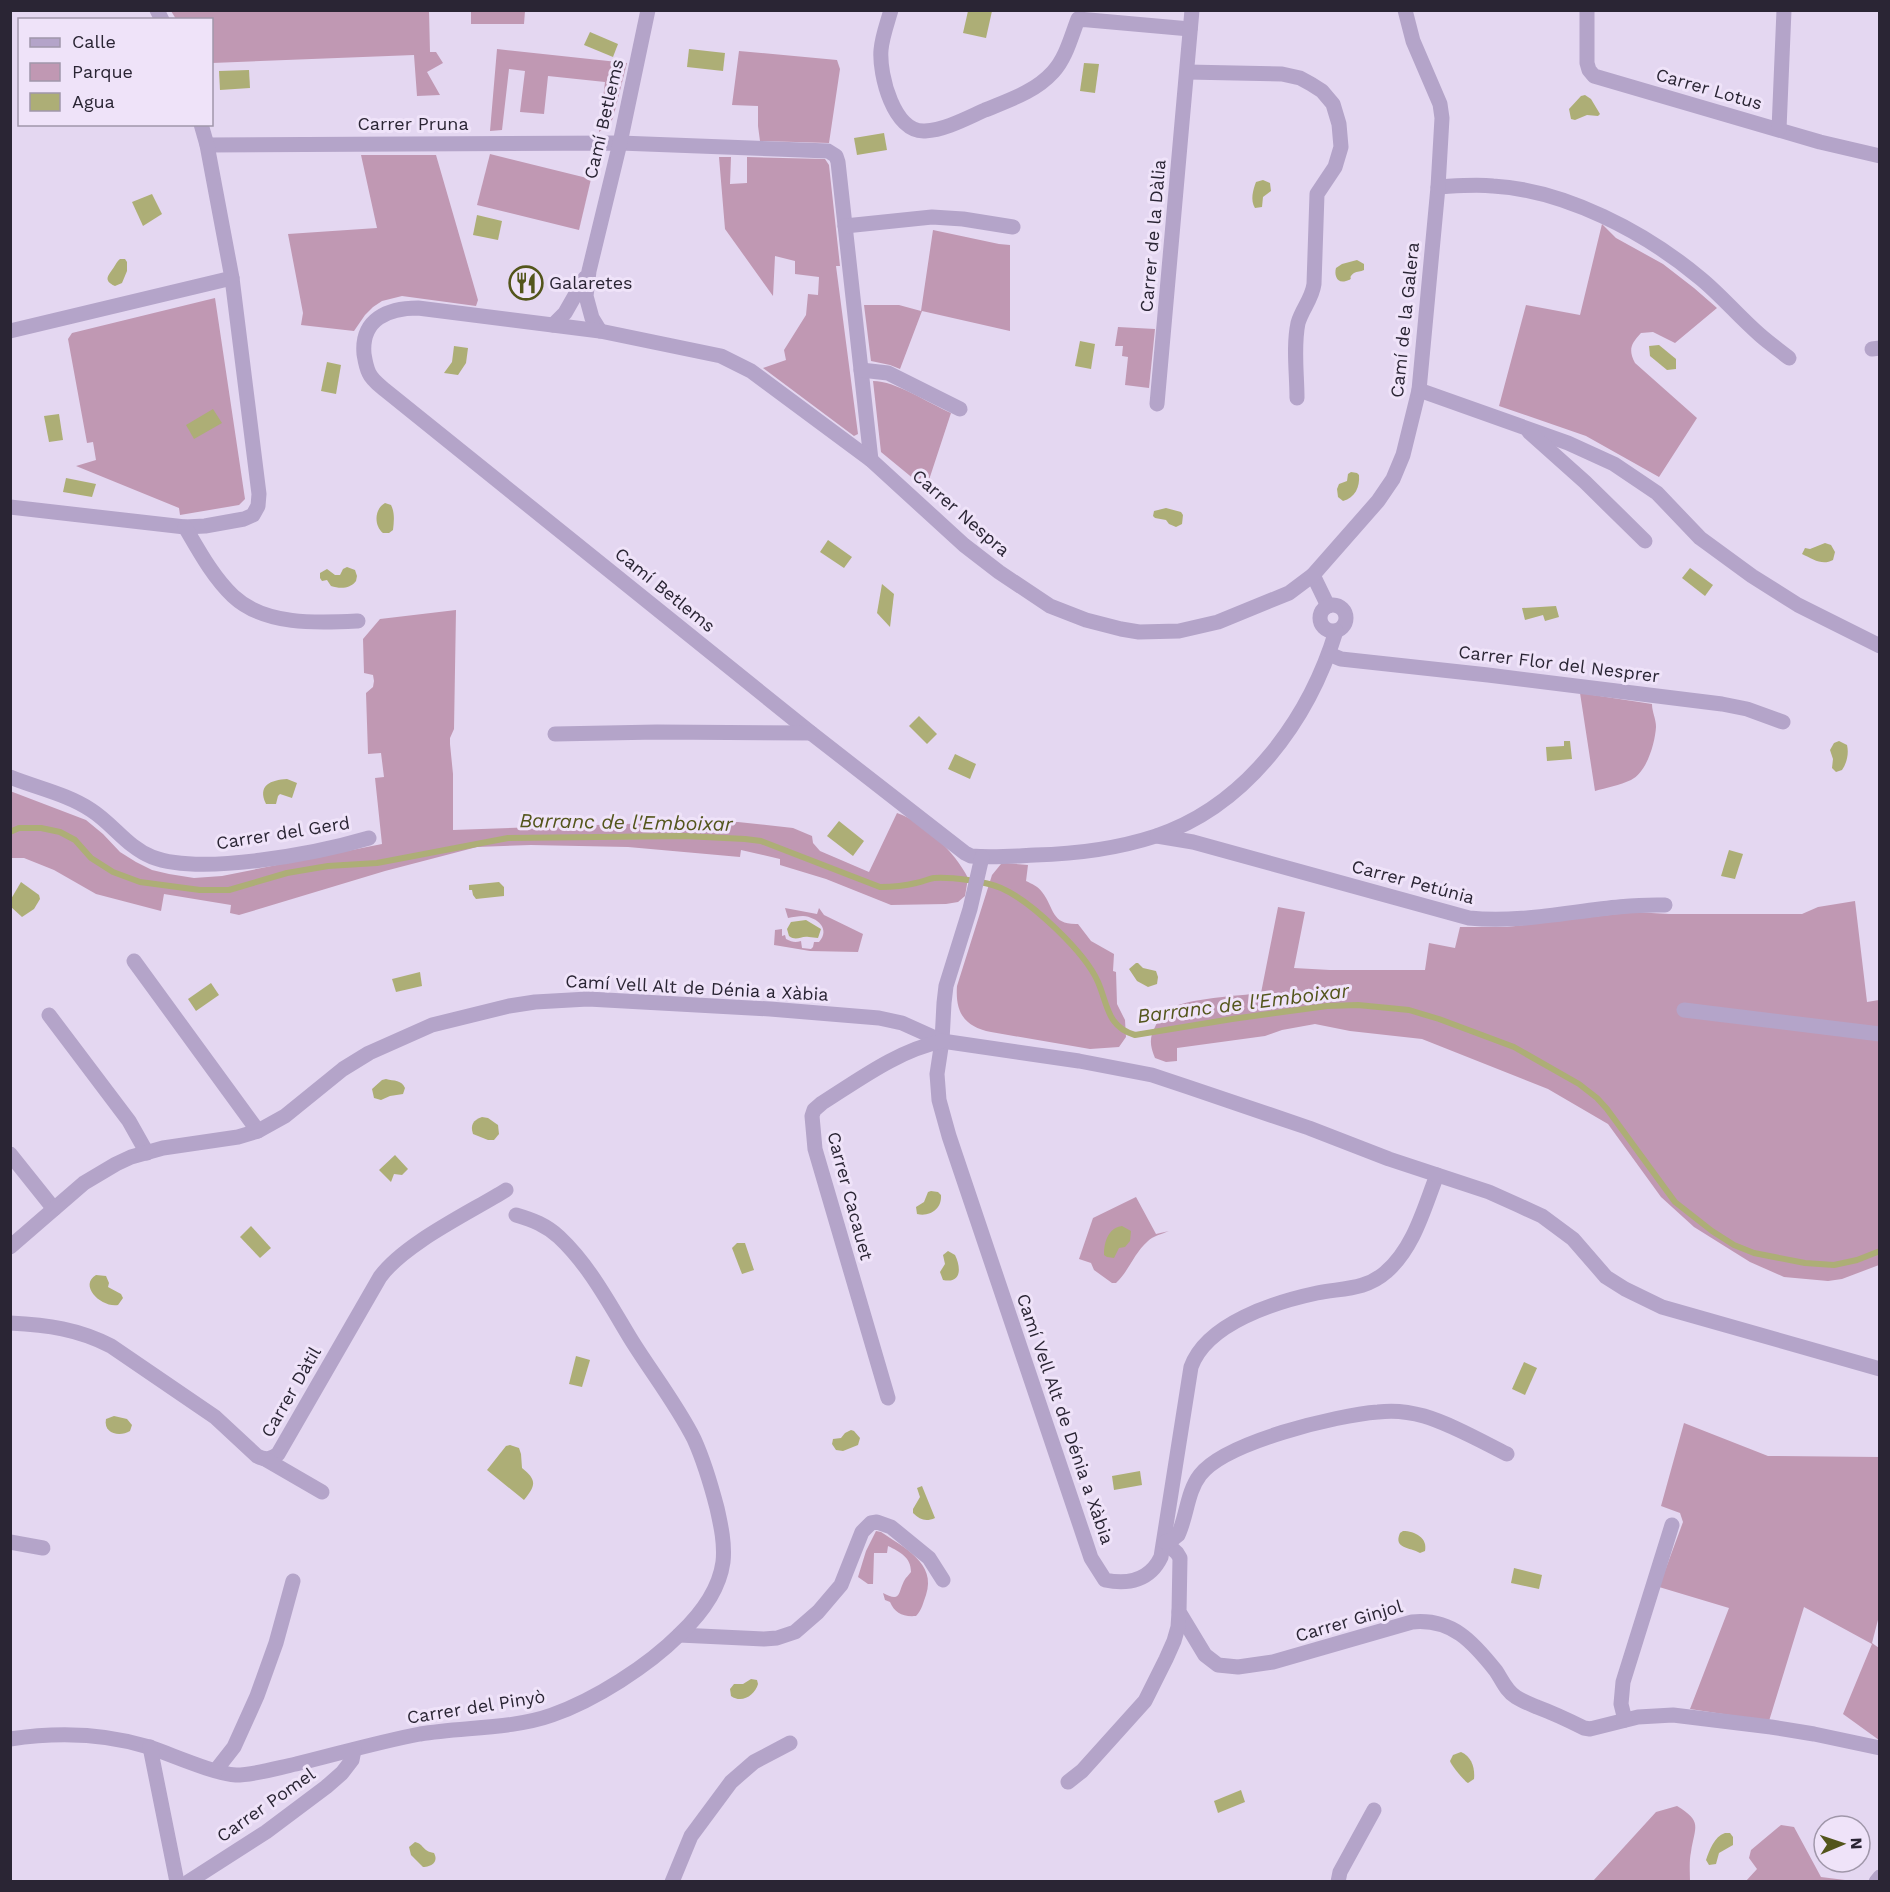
<svg xmlns="http://www.w3.org/2000/svg" width="1890" height="1892" viewBox="0 0 1890 1892" font-family="'Work Sans',sans-serif">
<style>
.green{fill:#c098b3}
.water{fill:#adae76}
.lines{fill:none;stroke-linecap:round;stroke-linejoin:round}
.stream{stroke:#adae76;stroke-width:6}
.minor{stroke:#b4a4c9;stroke-width:15}
.labels{text-anchor:middle;stroke-width:6;stroke-linejoin:round;paint-order:stroke}
.street-label{font-size:18px;fill:#2a2534;stroke:#efe3f9}
.poi-label{font-size:18px;fill:#2a2534;stroke:#efe3f9;text-anchor:start}
.water-label{font-size:20px;font-style:italic;fill:#53551b;stroke:#efe3f9}
</style>
<rect width="100%" height="100%" fill="#e4d7f1"/>
<g class="green">
<polygon points="171,11 429,11 430,52 436,52 443,63 427,72 440,95 417,96 414,55 212,63 212,20 176,19"/>
<polygon points="471,11 525,11 524,24 471,24"/>
<polygon points="497,49 627,63 613,118 610,124 599,132 605,82 548,76 544,114 520,112 525,71 509,69 502,130 490,131"/>
<polygon points="739,51 837,60 840,69 829,143 760,141 758,126 758,106 732,105"/>
<polygon points="490,154 591,179 579,230 477,205"/>
<polygon points="361,155 436,155 478,300 476,306 402,296 382,301 373,307 365,315 354,331 301,325 303,313 288,234 377,228"/>
<polygon points="719,157 731,157 730,184 747,183 747,157 825,159 829,165 840,266 836,266 858,434 854,436 763,368 786,360 784,350 806,315 808,294 818,295 819,277 795,274 795,261 775,256 773,296 725,229"/>
<path d="M1602,224L1616,238L1663,264L1694,288L1717,308L1675,343L1653,332L1641,333C1631,344 1628,349 1635,363L1697,418L1659,477L1586,436L1499,406L1526,305L1580,315Z"/>
<polygon points="933,230 999,244 1010,245 1010,331 922,311 900,369 890,365 871,361 864,305 899,305 921,311"/>
<polygon points="215,298 245,499 239,505 180,515 179,508 76,466 96,460 93,442 87,443 68,339 72,333"/>
<polygon points="1118,327 1155,329 1149,388 1125,385 1128,357 1122,356 1123,346 1115,346"/>
<path d="M873,381C896,381 928,403 951,413L926,489L881,452Z"/>
<path d="M456,610L454,729L450,738V744L453,774V830L655,823L738,822L793,828L812,836L813,843L820,851L869,872L897,813C925,823 955,852 968,878L965,896L958,902L946,904L891,905L826,879L780,865V859L741,850L740,857L628,847L531,845L477,847L385,871L239,915L230,913L231,905L164,894L161,911L96,894L54,870L24,858H11L10,791L86,820L103,834L120,852L136,862L152,870L169,874L194,878L222,876L382,844L375,778L384,777L381,753L368,754L366,693L373,687L374,681L373,675L364,673L363,639L380,619Z"/>
<path d="M1580,693L1652,704C1652,712 1656,719 1656,727C1655,743 1647,772 1631,780C1620,785 1606,788 1595,791Z"/>
<path d="M1006,863L1028,865L1026,881C1032,884 1038,886 1042,892C1055,909 1051,925 1078,924L1091,941L1114,954L1113,971L1116,972L1117,1004L1125,1020L1126,1037L1119,1047L1090,1049L991,1032C965,1027 955,1013 957,986L992,875L1001,864Z"/>
<path d="M1855,901L1867,1002L1879,1000V1265L1842,1279L1828,1281L1784,1277L1750,1262L1694,1227L1661,1197L1608,1124L1548,1089L1422,1039L1350,1031L1315,1024L1282,1030L1265,1036L1177,1048V1061L1166,1062L1155,1058C1150,1046 1149,1038 1155,1027C1158,1020 1163,1012 1169,1009C1188,998 1238,996 1261,993L1278,907L1305,912L1294,968L1330,970H1425L1429,943L1455,948L1460,927H1507L1634,912L1669,914H1802L1818,907Z"/>
<path d="M785,908L817,914L819,908L824,915L863,934L858,952L810,951L774,945L775,930L782,929V936L785,935L786,939C792,942 795,943 801,941L802,948L811,949L813,947L814,942H819C831,929 817,917 803,916C798,916 793,917 788,918Z"/>
<path d="M1136,1197L1156,1234L1169,1231C1162,1234 1153,1236 1148,1241C1134,1253 1129,1271 1116,1283H1112L1094,1270L1091,1263L1079,1259L1093,1218Z"/>
<polygon points="1684,1423 1768,1456 1879,1457 1880,1612 1872,1643 1879,1648 1879,1740 1843,1714 1872,1644 1804,1607 1769,1721 1690,1709 1729,1608 1659,1587 1683,1522 1680,1513 1661,1506"/>
<path d="M876,1531L881,1532C903,1547 937,1563 926,1595C923,1603 922,1610 916,1616C902,1617 895,1613 890,1602L885,1600L883,1593C901,1603 898,1593 904,1581C906,1577 909,1575 911,1572C911,1557 900,1552 888,1546L887,1553H874L873,1584H868L858,1577L866,1551Z"/>
<path d="M1677,1806C1703,1822 1695,1826 1691,1852C1689,1861 1690,1872 1690,1881H1593L1656,1812Z"/>
<polygon points="1781,1825 1794,1827 1821,1877 1853,1881 1746,1881 1757,1869 1749,1858 1751,1850"/>
</g>
<g class="water">
<polygon points="968,11 992,11 986,38 963,33"/>
<polygon points="590,32 618,44 613,57 584,45"/>
<polygon points="689,49 725,53 723,71 687,67"/>
<polygon points="1084,63 1099,64 1095,93 1080,91"/>
<polygon points="249,70 250,88 220,90 219,71"/>
<polygon points="1585,95 1591,99 1600,114 1598,116 1587,115 1575,120 1571,119 1569,109 1581,96"/>
<polygon points="884,133 887,150 857,155 854,138"/>
<path d="M1263,180L1270,183L1271,191L1263,197L1262,207L1255,208C1250,200 1253,190 1256,182Z"/>
<polygon points="152,194 162,214 143,226 132,202"/>
<polygon points="477,215 502,221 498,240 473,235"/>
<path d="M120,259H125L127,262V271L122,283L115,286C102,280 109,275 114,267C116,264 117,261 120,259Z"/>
<path d="M1357,260L1364,264V270C1361,272 1357,271 1354,273C1346,279 1356,278 1346,281C1337,284 1334,275 1336,268L1342,264Z"/>
<polygon points="1080,341 1095,344 1091,369 1075,366"/>
<polygon points="1659,345 1676,359 1676,369 1667,370 1650,356 1649,346"/>
<polygon points="454,346 468,348 466,363 458,375 444,373 452,362"/>
<polygon points="327,362 341,365 336,394 321,391"/>
<polygon points="213,409 222,423 194,439 186,425"/>
<polygon points="59,414 63,440 49,442 44,416"/>
<path d="M1351,472L1357,473L1359,475C1360,487 1355,498 1343,501L1338,497L1337,489L1339,484L1347,481L1348,474Z"/>
<polygon points="66,478 96,484 92,497 63,492"/>
<path d="M385,503L391,505C395,513 394,521 393,530L389,533H383C374,526 374,509 385,503Z"/>
<polygon points="1166,508 1181,512 1183,515 1182,524 1176,527 1169,524 1166,520 1155,518 1153,516 1154,511"/>
<polygon points="828,540 852,557 844,568 820,552"/>
<path d="M1825,543L1831,545L1835,552L1833,560C1822,566 1813,559 1802,554L1805,548L1810,549Z"/>
<path d="M347,567L355,570L357,576L356,581C350,589 340,589 331,586L327,580L322,581L320,578V573L327,569L335,575H340L343,569Z"/>
<polygon points="1690,568 1713,585 1705,596 1682,578"/>
<polygon points="882,584 894,594 890,627 877,613"/>
<polygon points="1556,606 1559,617 1545,621 1543,615 1525,620 1522,608"/>
<polygon points="919,716 937,734 927,744 909,726"/>
<polygon points="1564,741 1570,741 1572,759 1547,761 1546,747 1564,746"/>
<path d="M1839,741L1847,745C1849,753 1847,763 1842,770L1836,772L1832,768L1833,759L1830,750L1834,743Z"/>
<polygon points="955,754 976,764 970,779 948,769"/>
<path d="M287,779L297,783L292,798L280,794L278,796L276,804H266C257,785 271,780 287,779Z"/>
<polygon points="839,821 864,841 853,856 827,836"/>
<polygon points="1729,850 1743,854 1735,879 1721,876"/>
<polygon points="21,882 39,895 40,899 34,909 22,917 10,906 11,899"/>
<polygon points="499,882 504,887 504,896 476,899 473,895 472,890 469,890 469,885"/>
<path d="M806,920L821,929L818,938C815,938 812,937 809,937C801,935 797,942 789,936L787,929L791,922Z"/>
<polygon points="1136,963 1138,963 1143,968 1156,971 1158,977 1157,984 1148,987 1137,981 1129,969"/>
<polygon points="420,972 422,986 396,992 392,979"/>
<polygon points="211,983 219,995 196,1011 188,999"/>
<path d="M386,1079C394,1081 402,1080 405,1088L403,1094L390,1096L381,1100L374,1098L372,1089L382,1080Z"/>
<path d="M482,1117L488,1118L498,1125L499,1134L494,1140H488L473,1134C470,1125 473,1120 482,1117Z"/>
<polygon points="395,1155 408,1169 402,1175 394,1174 391,1182 379,1170"/>
<path d="M931,1191L938,1192L941,1195C942,1209 930,1217 917,1214L916,1207L924,1202L928,1192Z"/>
<polygon points="251,1226 271,1248 260,1258 240,1237"/>
<path d="M1122,1226L1131,1231L1130,1241L1125,1247L1119,1248L1114,1258L1107,1257L1104,1255C1104,1242 1108,1228 1122,1226Z"/>
<polygon points="737,1243 745,1243 754,1270 742,1274 732,1248"/>
<path d="M948,1251L955,1255C961,1267 962,1284 943,1280L940,1272L945,1264L943,1255Z"/>
<path d="M96,1275L106,1276L109,1283L108,1287L121,1294L123,1298L118,1305C102,1308 78,1286 96,1275Z"/>
<polygon points="576,1356 590,1360 582,1387 569,1384"/>
<polygon points="1524,1362 1537,1368 1525,1395 1512,1389"/>
<path d="M114,1416L127,1419L132,1425L130,1431C120,1437 103,1434 106,1419Z"/>
<polygon points="851,1430 854,1431 860,1438 858,1445 843,1451 836,1450 832,1444 833,1439 841,1438 845,1433"/>
<path d="M510,1445L519,1448L521,1454L522,1468C537,1480 536,1485 524,1500L487,1470L506,1446Z"/>
<polygon points="1140,1471 1142,1485 1114,1490 1112,1476"/>
<path d="M922,1486L935,1518C926,1522 920,1520 913,1513V1509L920,1497L917,1488Z"/>
<path d="M1403,1531C1415,1531 1428,1538 1425,1551L1420,1553C1410,1547 1393,1549 1400,1533Z"/>
<polygon points="1514,1568 1542,1575 1539,1589 1511,1583"/>
<path d="M751,1679L757,1680L758,1684C755,1695 742,1704 731,1696L730,1689L734,1684H743Z"/>
<path d="M1461,1752C1472,1757 1475,1768 1474,1779L1468,1783C1465,1782 1451,1765 1450,1761L1453,1755Z"/>
<polygon points="1241,1790 1245,1802 1218,1813 1214,1801"/>
<path d="M1725,1833H1730L1733,1837V1845L1719,1853L1716,1864L1709,1865L1706,1860C1710,1849 1714,1837 1725,1833Z"/>
<path d="M415,1842C424,1844 422,1851 434,1853C439,1862 431,1867 423,1867L411,1855L409,1847Z"/>
</g>
<g class="lines">
<path class="stream" d="M10,832L19,828H41L60,832L75,840L91,858L113,872L140,882L200,890H229L287,873L328,866L377,863L508,838L685,836L745,839L761,841L880,887C892,887 904,886 916,883C922,882 928,879 934,878C951,877 985,881 1001,888C1031,901 1085,952 1098,982C1108,1005 1107,1027 1135,1035L1232,1019L1327,1006L1358,1005L1409,1010L1439,1019L1514,1047L1579,1084L1597,1098L1607,1109L1675,1202L1712,1231L1734,1245L1754,1253L1805,1263L1834,1265L1857,1260L1880,1251"/>
<g class="minor">
<polyline points="157,10 162,20"/>
<path d="M891,10C887,24 882,37 881,50C879,75 894,133 925,131C945,130 967,118 985,110C1009,100 1035,92 1053,72C1066,58 1071,37 1078,19L1190,29"/>
<polyline points="1587,10 1587,63 1589,70 1594,76 1820,142 1880,156"/>
<path d="M1187,72L1282,74L1300,78L1311,84L1322,91L1333,104L1339,124L1341,147L1335,167L1317,194L1314,284C1312,299 1302,309 1298,323C1293,347 1297,374 1297,398"/>
<polyline points="1779,129 1784,10"/>
<polyline points="207,145 620,143 828,151 836,156 838,162 871,460"/>
<path d="M1438,187C1456,186 1475,184 1493,186C1565,190 1645,232 1700,278C1721,295 1739,317 1760,335C1769,343 1779,350 1789,358"/>
<polyline points="845,226 932,217 963,219 1013,227"/>
<polyline points="553,325 565,313 585,278"/>
<polyline points="10,331 232,278 207,145 201,124"/>
<polyline points="600,331 592,318 586,296 589,271 620,143 648,10"/>
<polyline points="1872,349 1880,348"/>
<polyline points="861,370 888,373 960,409"/>
<polyline points="1419,390 1568,443 1614,464 1657,493 1700,538 1752,576 1798,605 1880,646"/>
<polyline points="1157,404 1192,10"/>
<polyline points="1529,432 1585,482 1645,541"/>
<polyline points="10,507 185,527 205,526 244,519 253,515 258,506 259,494 232,278"/>
<path d="M185,527C199,551 213,577 233,596C265,626 318,623 358,621"/>
<polyline points="1313,575 1328,606"/>
<circle cx="1333" cy="618" r="13"/>
<path d="M1336,631C1309,720 1246,806 1156,836C1116,849 1077,854 1035,855C1014,856 993,858 971,856L965,853L811,733L385,390C379,385 372,380 369,373C366,367 365,360 364,354C361,319 388,308 418,308L600,331L721,356L751,371L871,460L964,545L999,572L1050,606L1086,620L1121,629L1139,632L1179,631L1218,622L1289,593L1313,575L1378,501L1393,479L1403,455L1419,390L1438,187L1442,118L1440,104L1413,41L1405,10"/>
<polyline points="1329,654 1341,659 1488,675 1722,704 1747,709 1783,722"/>
<polyline points="555,734 657,732 811,733"/>
<path d="M10,777C37,788 67,794 91,810C113,824 127,847 152,857C201,876 318,853 369,838"/>
<path d="M1157,836L1193,842L1469,918C1533,925 1600,903 1665,905"/>
<path d="M982,857L970,909L946,986L944,1003L942,1041L937,1074L939,1100L949,1136L1085,1540L1091,1558L1105,1580C1129,1585 1150,1580 1161,1557L1191,1367C1207,1323 1275,1302 1317,1293C1342,1288 1366,1290 1386,1272C1414,1248 1424,1208 1437,1175"/>
<polyline points="134,961 258,1131"/>
<polyline points="1684,1010 1880,1034"/>
<polyline points="49,1015 129,1121 147,1153"/>
<polyline points="10,1154 54,1209"/>
<polyline points="10,1247 84,1183 116,1164 131,1157 163,1148 238,1137 258,1131 285,1116 343,1069 369,1053 432,1025 509,1006 535,1002 588,999 770,1009 879,1018 902,1023 942,1041 1079,1061 1152,1075 1188,1087 1309,1128 1389,1159 1489,1192 1518,1205 1542,1216 1573,1239 1606,1277 1625,1289 1662,1307 1880,1369"/>
<path d="M10,1323C48,1325 78,1329 111,1346L215,1417L257,1456C265,1460 270,1460 278,1454L380,1277C405,1243 469,1213 506,1190"/>
<path d="M888,1398L815,1149L812,1116L814,1110L822,1103C860,1079 897,1051 942,1041"/>
<polyline points="265,1459 322,1492"/>
<polyline points="10,1542 43,1548"/>
<path d="M1165,1542L1177,1553L1180,1558L1179,1612L1205,1655L1218,1665L1238,1667L1273,1662L1412,1622C1452,1618 1473,1642 1496,1671C1502,1680 1506,1691 1516,1697C1522,1701 1530,1704 1537,1707C1553,1713 1568,1720 1584,1728L1590,1729L1638,1717L1673,1715L1771,1727L1814,1734L1880,1748"/>
<path d="M1165,1542L1173,1539L1178,1535C1187,1516 1187,1492 1200,1475C1225,1442 1337,1415 1378,1412C1393,1410 1410,1412 1424,1416C1451,1424 1481,1441 1507,1454"/>
<polyline points="679,1635 764,1639 777,1638 795,1632 818,1612 841,1585 862,1532 871,1523 877,1522 891,1527 929,1558 943,1580"/>
<polyline points="1625,1720 1621,1704 1623,1682 1672,1525"/>
<path d="M10,1739C56,1732 104,1733 149,1747C173,1755 212,1773 236,1775C255,1775 277,1768 296,1764C337,1754 378,1742 420,1734C462,1727 513,1729 552,1715C595,1700 648,1666 680,1634C700,1615 719,1591 723,1562C725,1544 721,1526 717,1508C711,1485 704,1461 694,1439C677,1405 652,1373 632,1341C610,1305 590,1266 559,1237C546,1225 533,1220 516,1215"/>
<polyline points="150,1747 177,1882"/>
<polyline points="216,1770 234,1747 257,1696 276,1643 293,1581"/>
<polyline points="1068,1782 1082,1771 1145,1701 1166,1659 1174,1641 1178,1627 1179,1612"/>
<polyline points="188,1882 266,1832 326,1787 342,1773 352,1760 354,1750"/>
<polyline points="672,1882 691,1836 731,1782 754,1762 790,1743"/>
<polyline points="1338,1882 1340,1872 1374,1810"/>
<polyline points="1876,1882 1880,1877"/>
</g>
</g>
<defs>
<symbol id="restaurant-ring" viewBox="-11 -11 22 22"><circle r="9.5" fill="#efe3f9" stroke="#53551b" stroke-width="1.5"/><path d="M-5-6h1v4h1v-4h1v4h1v-4h1v5L-1.5 .5V6h-2V.5L-5-1ZM5-6V6H3V1.5H1.5Q1.5-4 5-6Z" fill="#53551b"/></symbol>
</defs>
<g fill-rule="evenodd">
<use href="#restaurant-ring" x="507" y="264" width="38" height="38"/>
</g>
<g class="labels">
<g class="street-label">
<text transform="translate(1709 89) rotate(16)" y="6">Carrer Lotus</text>
<text transform="translate(604 119) rotate(-77)" y="6">Camí Betlems</text>
<text x="413" y="130">Carrer Pruna</text>
<text transform="translate(1153 236) rotate(-85)" y="6">Carrer de la Dàlia</text>
<text transform="translate(1405 320) rotate(-84)" y="6">Camí de la Galera</text>
<text transform="translate(961 513) rotate(41)" y="6">Carrer Nespra</text>
<text transform="translate(665 590) rotate(39)" y="6">Camí Betlems</text>
<text transform="translate(1559 664) rotate(7)" y="6">Carrer Flor del Nesprer</text>
<text transform="translate(283 833) rotate(-9)" y="6">Carrer del Gerd</text>
<text transform="translate(1413 882) rotate(15)" y="6">Carrer Petúnia</text>
<text transform="translate(697 988) rotate(3)" y="6">Camí Vell Alt de Dénia a Xàbia</text>
<text transform="translate(850 1196) rotate(75)" y="6">Carrer Cacauet</text>
<text transform="translate(291 1392) rotate(-60)" y="6">Carrer Dàtil</text>
<text transform="translate(1065 1419) rotate(71)" y="6">Camí Vell Alt de Dénia a Xàbia</text>
<text transform="translate(1349 1621) rotate(-16)" y="6">Carrer Ginjol</text>
<text transform="translate(476 1707) rotate(-9)" y="6">Carrer del Pinyò</text>
<text transform="translate(266 1805) rotate(-35)" y="6">Carrer Pomel</text>
</g>
<g class="poi-label">
<text x="549" y="289">Galaretes</text>
</g>
<g class="water-label">
<text transform="translate(626 822) rotate(1)" y="7">Barranc de l'Emboixar</text>
<text transform="translate(1243 1003) rotate(-7)" y="7">Barranc de l'Emboixar</text>
</g>
</g>
<rect width="1890" height="1892" fill="none" stroke="#2a2534" stroke-width="24"/>
<rect x="18" y="18" width="195" height="108" fill="#efe3f9" stroke="#a097aa" stroke-width="1.5"/>
<rect x="30" y="38" width="30" height="9" fill="#b4a4c9" stroke="#a097aa" stroke-width="1.5"/>
<text x="72" y="48" font-size="18" fill="#2a2534">Calle</text>
<rect x="30" y="63" width="30" height="18" fill="#c098b3" stroke="#a097aa" stroke-width="1.5"/>
<text x="72" y="78" font-size="18" fill="#2a2534">Parque</text>
<rect x="30" y="93" width="30" height="18" fill="#adae76" stroke="#a097aa" stroke-width="1.5"/>
<text x="72" y="108" font-size="18" fill="#2a2534">Agua</text>
<g transform="translate(1842 1844) rotate(88)"><circle r="28" fill="#efe3f9" stroke="#a097aa" stroke-width="1.5"/>
<path d="M0-4.5L10 22L0 15L-10 22Z" fill="#53551b"/>
<text y="-9" font-size="16" font-weight="bold" text-anchor="middle" fill="#2a2534">N</text>
</g>
</svg>
